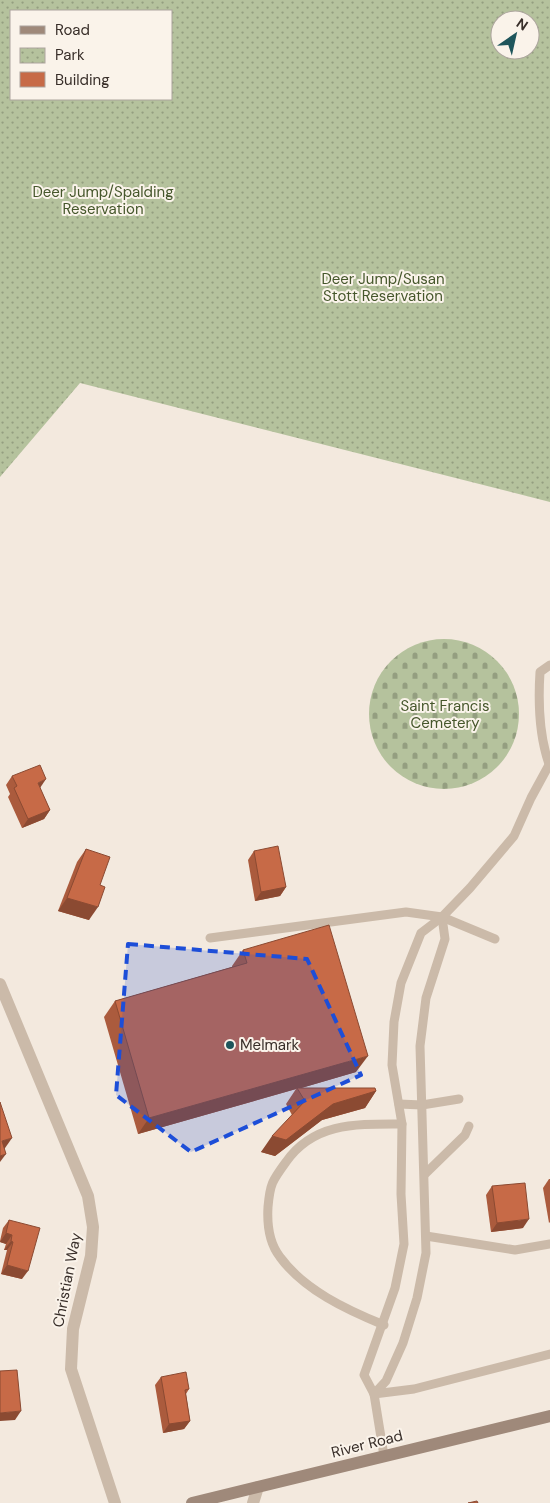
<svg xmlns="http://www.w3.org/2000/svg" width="550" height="1503" viewBox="0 0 550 1503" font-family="'DM Sans',sans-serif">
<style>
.cemetery{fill:url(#cemetery-stones)}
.park{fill:url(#park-dots);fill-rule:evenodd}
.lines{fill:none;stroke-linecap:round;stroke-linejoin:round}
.lane{stroke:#cbbaa9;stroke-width:9}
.street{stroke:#cbbaa9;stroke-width:12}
.secondary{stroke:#9f897a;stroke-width:12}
.wall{fill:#ab5b3d}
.shaded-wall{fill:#8b4a32}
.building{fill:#c76a47;stroke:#8b4a32}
.marked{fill:#1d4ed8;fill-opacity:0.2;stroke:#1d4ed8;stroke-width:4;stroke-dasharray:10 6;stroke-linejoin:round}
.poi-dot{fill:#1e555b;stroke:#faf3ea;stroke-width:2}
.labels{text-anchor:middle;stroke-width:4;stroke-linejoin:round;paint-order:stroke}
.park-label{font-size:15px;fill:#46572c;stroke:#faf3ea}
.poi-label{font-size:15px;fill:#382e29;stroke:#faf3ea;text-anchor:start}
.street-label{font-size:15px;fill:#382e29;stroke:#faf3ea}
</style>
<defs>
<pattern id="cemetery-stones" width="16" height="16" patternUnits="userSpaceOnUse" patternTransform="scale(1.25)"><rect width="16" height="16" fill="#b5c29d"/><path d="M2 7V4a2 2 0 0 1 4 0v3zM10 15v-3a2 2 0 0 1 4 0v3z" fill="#949e80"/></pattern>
<pattern id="park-dots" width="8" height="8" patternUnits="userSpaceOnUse" patternTransform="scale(1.25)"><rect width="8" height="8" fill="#b5c29d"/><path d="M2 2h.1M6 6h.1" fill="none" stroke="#949e80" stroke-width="1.8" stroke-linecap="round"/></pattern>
</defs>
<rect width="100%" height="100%" fill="#f3e9de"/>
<circle class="cemetery" cx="444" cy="714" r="75"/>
<path class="park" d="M0,0H550V502L80,383L0,477ZM11,11H171V99H11ZM500,20H530V50H500Z"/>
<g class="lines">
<g class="lane">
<path d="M549,764C539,735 538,703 540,672L550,665"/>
<polyline points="210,938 406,912 442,917 495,939"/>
<polyline points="399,1104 422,1105 459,1099"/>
<polyline points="425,1174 465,1135 469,1126"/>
<polyline points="426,1236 515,1250 550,1244"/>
<path d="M384,1325C347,1310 304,1290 280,1257C269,1243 267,1224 268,1207C270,1184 272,1181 286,1162C314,1122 357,1124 402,1124"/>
<polyline points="374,1394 386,1381 403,1343 417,1298 426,1253 420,1046 426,998 445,939 442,917"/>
<polyline points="374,1394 414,1389 550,1354"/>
<polyline points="384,1456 374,1394 364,1375 395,1288 404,1244 401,1194 402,1124 392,1065 394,1022 401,983 421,933 442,917 470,888 514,836 531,798 550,763"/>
</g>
<g class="street">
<polyline points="0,984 88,1196 93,1227 91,1256 73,1329 71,1369 115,1503"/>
<polyline points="253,1503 258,1487"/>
</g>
<polyline class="secondary" points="192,1503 550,1416"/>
</g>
<g class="wall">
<polygon points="12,776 40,788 50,810 44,819 22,828 8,797 10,794 6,785"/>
<polygon points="86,849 100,885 89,920 58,911 77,862"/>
<polygon points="254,851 286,887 280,896 255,901 248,860"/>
<polygon points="243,950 356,1072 301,1088 376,1091 365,1108 322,1120 275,1156 261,1152 292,1115 286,1104 296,1089 138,1134 104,1017 115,1001 232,967 232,966"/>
<polygon points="549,1179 550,1179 550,1222 549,1223 543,1188"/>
<polygon points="492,1186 523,1228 491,1232 486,1195"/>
<polygon points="9,1220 22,1279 1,1274 7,1250 4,1250 6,1244 0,1242 0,1241 3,1228"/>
<polygon points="161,1377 189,1389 186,1394 190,1421 184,1429 163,1433 155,1385"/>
</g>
<g class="shaded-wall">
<polygon points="46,779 40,788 38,783"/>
<polygon points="50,810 44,819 22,828 28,819"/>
<polygon points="286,887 280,896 255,901 261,892"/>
<polygon points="67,898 98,907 89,920 58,911"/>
<polygon points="368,1056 356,1072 298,1089 297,1088 296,1089 138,1134 149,1118"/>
<polygon points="376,1091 365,1108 322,1120 275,1156 261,1152 272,1136 333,1104"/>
<polygon points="12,1138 3,1151 2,1141"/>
<polygon points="6,1154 0,1162 0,1156"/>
<polygon points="529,1219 523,1228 491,1232 497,1223"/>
<polygon points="6,1233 12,1235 6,1244 0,1242"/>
<polygon points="11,1241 13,1242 7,1250 4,1250"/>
<polygon points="7,1265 28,1271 22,1279 1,1274"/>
<polygon points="21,1411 15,1420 0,1421 0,1413"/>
<polygon points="190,1421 184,1429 163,1433 169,1424"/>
</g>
<g class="building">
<polygon points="40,765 46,779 38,783 50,810 28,819 14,788 17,786 12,776"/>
<polygon points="278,846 286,887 261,892 254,851"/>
<polygon points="86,849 110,857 100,885 105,887 98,907 67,898"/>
<polygon points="329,925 368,1056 149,1118 115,1001 247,963 243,950"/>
<polygon points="297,1088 375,1088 376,1091 333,1104 286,1140 272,1136 305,1101"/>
<polygon points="0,1102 12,1138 2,1141 6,1154 0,1156"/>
<polygon points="525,1183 529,1219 497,1223 492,1186"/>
<polygon points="9,1220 40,1228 28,1271 7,1265 13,1242 11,1241 12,1235 6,1233"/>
<polygon points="17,1370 21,1411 0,1413 0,1371"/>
<polygon points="186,1372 189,1389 185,1390 190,1421 169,1424 161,1377"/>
<polygon points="477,1501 478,1503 468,1503"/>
</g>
<path class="marked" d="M128,944L307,959L361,1075L191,1152L116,1095Z"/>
<circle class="poi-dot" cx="230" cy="1045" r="5"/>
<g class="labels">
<g class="park-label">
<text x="103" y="197">Deer Jump/Spalding<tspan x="103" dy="17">Reservation</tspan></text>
<text x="383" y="284">Deer Jump/Susan<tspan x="383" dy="17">Stott Reservation</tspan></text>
<text x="445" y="711">Saint Francis<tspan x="445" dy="17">Cemetery</tspan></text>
</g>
<g class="poi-label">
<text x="240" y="1050">Melmark</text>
</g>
<g class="street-label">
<text transform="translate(67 1280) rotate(-79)" y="5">Christian Way</text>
<text transform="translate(367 1444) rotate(-14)" y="5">River Road</text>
</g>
</g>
<rect x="10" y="10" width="162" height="90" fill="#faf3ea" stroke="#aca49d"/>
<rect x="20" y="26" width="25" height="8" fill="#9f897a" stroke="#aca49d"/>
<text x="55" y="35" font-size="15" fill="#382e29">Road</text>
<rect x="20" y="48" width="25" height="15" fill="url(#park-dots)" stroke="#aca49d"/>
<text x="55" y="60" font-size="15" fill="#382e29">Park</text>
<rect x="20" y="72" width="25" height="15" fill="#c76a47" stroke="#aca49d"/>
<text x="55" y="85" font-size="15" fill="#382e29">Building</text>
<g transform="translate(515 35) rotate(34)"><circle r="24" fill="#faf3ea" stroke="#aca49d"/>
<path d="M0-4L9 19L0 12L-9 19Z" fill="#1e555b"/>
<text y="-8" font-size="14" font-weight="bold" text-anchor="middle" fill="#382e29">N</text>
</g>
</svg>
